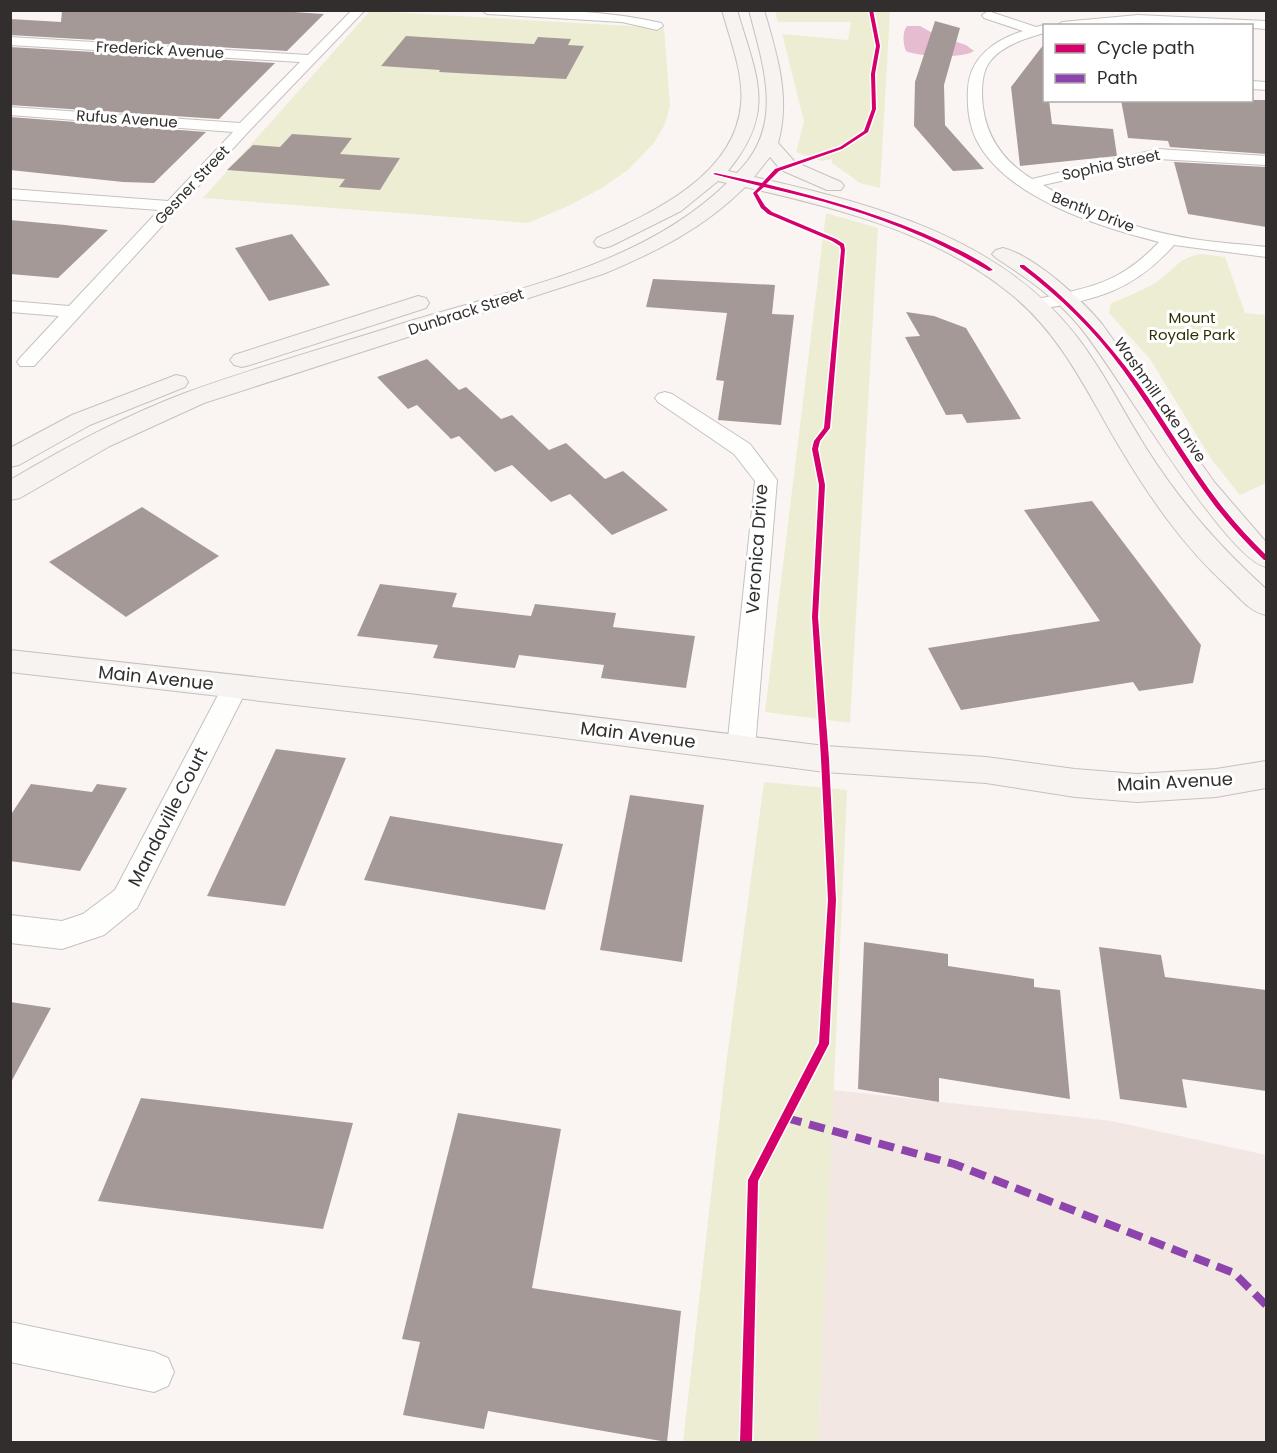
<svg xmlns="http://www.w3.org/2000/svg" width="1277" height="1453" viewBox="0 0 1277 1453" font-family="Poppins,sans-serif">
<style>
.built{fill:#f2e7e2}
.green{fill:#ededd3}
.water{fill:#e5bcd0}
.building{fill:#a59998}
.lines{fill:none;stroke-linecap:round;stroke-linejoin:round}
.street-casing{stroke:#c5c1c0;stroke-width:2}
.secondary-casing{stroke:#c5c1c0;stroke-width:2}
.street{fill:#fefefd;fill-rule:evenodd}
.secondary{fill:#f6f3f0;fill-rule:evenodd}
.quiet{stroke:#8e44ad;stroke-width:8;stroke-dasharray:16 8;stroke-linecap:butt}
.cycleway-casing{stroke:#fff;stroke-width:3}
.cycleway{fill:#d6006c;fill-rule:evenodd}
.labels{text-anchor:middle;stroke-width:6;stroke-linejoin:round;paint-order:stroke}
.far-street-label{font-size:15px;fill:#312e2d;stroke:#fff}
.far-park-label{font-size:15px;fill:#2f3103;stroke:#fff}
.street-label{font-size:18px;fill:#312e2d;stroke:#fff}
</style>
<rect width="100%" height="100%" fill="#faf5f3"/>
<polygon class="built" points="833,1090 1112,1121 1266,1155 1266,1442 818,1442"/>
<g class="green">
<polygon points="370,11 664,28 670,105 665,124 654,143 629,169 602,188 568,206 528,223 203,198"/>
<polygon points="775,11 890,11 880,188 860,183 832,163 832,159 821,161 796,152 804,122 782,34 848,40 851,22 778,22"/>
<polygon points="826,213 878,228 850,723 765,712"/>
<path d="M1202,254L1225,257L1245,313L1266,315V483L1240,495L1212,460L1150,359L1109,313L1111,303C1126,297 1141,291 1155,283C1175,270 1178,257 1202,254Z"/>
<polygon points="764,782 847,790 818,1442 683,1442 724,1080"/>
</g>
<path class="water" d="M907,26H920L936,35L966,45L974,51C962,59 919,57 906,51C903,44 902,32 907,26Z"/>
<g class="building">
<polygon points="62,10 264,10 324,14 287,51 10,35 10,19 61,22"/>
<polygon points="935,21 960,28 944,85 945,125 984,169 953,171 914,126 915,82"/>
<polygon points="406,36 534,44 538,37 571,39 568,45 584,46 566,79 439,72 440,70 381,66"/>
<polygon points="1044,44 1044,100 1049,100 1052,124 1113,129 1117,156 1020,166 1011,87"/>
<polygon points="10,47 275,63 219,119 10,105"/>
<polygon points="1121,100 1266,100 1266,154 1170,147 1168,141 1128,138"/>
<polygon points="10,117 206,132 154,183 123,182 10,170"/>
<polygon points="292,134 352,138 340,154 400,158 380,190 339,187 345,179 227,170 253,145 280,147"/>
<polygon points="1174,162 1266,167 1266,227 1188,214"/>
<polygon points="10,220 65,225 108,230 58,278 10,274"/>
<polygon points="292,234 330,285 269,301 235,248"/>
<polygon points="653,279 775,285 772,314 794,315 781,425 718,420 724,381 716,380 727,313 646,307"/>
<polygon points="906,312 934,316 966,328 1021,419 967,423 962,414 946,415 905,337 920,336"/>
<polygon points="427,359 459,390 466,387 501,419 512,415 549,450 566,443 605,479 623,471 668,510 612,535 570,494 551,502 512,465 495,472 459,436 451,439 417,405 408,409 377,377"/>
<polygon points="1092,501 1201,645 1193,683 1139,691 1133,682 961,710 928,648 1100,621 1024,510"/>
<polygon points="142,507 219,556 126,617 49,562"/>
<polygon points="380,584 457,593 452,607 531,616 535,604 616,613 613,627 695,636 686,688 601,678 604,665 519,655 515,668 433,658 438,645 357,636"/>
<polygon points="276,749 346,758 285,906 207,896"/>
<polygon points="31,784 92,792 97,784 127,788 80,871 10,861 10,816"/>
<polygon points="630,795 704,805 682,962 600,950"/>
<polygon points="390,816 563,844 545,910 364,880"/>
<polygon points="864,942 948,954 948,966 1034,979 1034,987 1060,990 1070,1099 939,1078 939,1102 858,1089"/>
<polygon points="1099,947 1161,955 1165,977 1266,990 1266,1091 1182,1079 1187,1108 1120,1099"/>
<polygon points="10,1002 51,1008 10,1084"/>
<polygon points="141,1098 353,1123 323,1229 98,1201"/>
<polygon points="458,1113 561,1129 532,1288 681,1311 667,1442 488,1411 484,1429 403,1415 420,1342 402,1339"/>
</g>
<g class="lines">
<defs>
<g id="street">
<polygon points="352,10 365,10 249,131 34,366 20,366 17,362 20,358 59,316 10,312 10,301 69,306 159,210 10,199 10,189 168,201 233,132 10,115 10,107 240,123 300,62 10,45 10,37 308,55"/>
<path d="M481,10C542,10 602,9 661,23L663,26L657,30L622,22L487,14Z"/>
<path d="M988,11L1036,27L1044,25L1045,26L1044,33C1026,38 1004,45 991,60C983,70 982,82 982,95C983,132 1000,159 1032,179L1158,149L1266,156V165L1158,159L1043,185C1088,213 1142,231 1193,239C1218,243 1242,244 1266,247V257L1174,245C1131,293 1096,299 1036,310L1030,309L1027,305L1030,301C1086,287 1117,287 1159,242C1100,227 1005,198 976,139C969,124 967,106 968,90C969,58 994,40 1023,31L984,18L982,15Z"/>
<polygon points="1138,15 1266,21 1266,29 1252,28 1252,26 1138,23 1056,26 1062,22"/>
<polygon points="1252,81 1266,82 1266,90 1252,89"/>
<polygon points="665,392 672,394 750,444 777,480 755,748 751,756 741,759 731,756 727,748 755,481 734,454 658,402 655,398 658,394"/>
<polygon points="235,677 244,680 248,687 137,908 104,935 62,949 10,943 10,915 62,921 83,914 115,890 226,680"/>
<polygon points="10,1322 154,1352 168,1358 174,1372 168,1386 154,1392 10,1362"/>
</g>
<g id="secondary">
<path d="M722,10H737C757,78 777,111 728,171L737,173C785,126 764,68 749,10H764C777,55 791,97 778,143L795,162L841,182L844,186L841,190H827L781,170L770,157L754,177C870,203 997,236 1074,333C1102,368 1122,410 1146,448C1181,503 1218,545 1266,589V615C1250,612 1239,597 1227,586C1183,546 1150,498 1119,446C1087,392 1062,336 1012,295C937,233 838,208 745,187C704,228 656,252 603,274L204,403L110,446L20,498L10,500V480C66,447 124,416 185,393C259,366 335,345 410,321C518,288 643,265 727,183L718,181L681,211L611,246L604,248L597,246L594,242L597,238C654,212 735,175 741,104C744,73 730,40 722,10Z"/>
<path d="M1003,248C1035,256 1081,299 1102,324L1215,483L1266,542V567C1224,558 1117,371 1080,327C1057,299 1027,278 996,258L992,254L996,250Z"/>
<polygon points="418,296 426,298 429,303 426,308 250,365 242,367 234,365 230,360 234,355"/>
<polygon points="176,375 185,377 188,382 185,387 90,425 19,465 10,467 10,448 72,415"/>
<polygon points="10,650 409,694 825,746 986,757 1075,769 1137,774 1216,769 1266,761 1266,788 1216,797 1137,802 1075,797 986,783 825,772 409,718 10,672"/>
</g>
</defs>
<use href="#street" class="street-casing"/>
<use href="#secondary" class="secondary-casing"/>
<use href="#street" class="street"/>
<use href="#secondary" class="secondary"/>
<polyline class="quiet" points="786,1118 954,1164 1234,1273 1266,1305"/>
<defs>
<g id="cycleway">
<path d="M869,10H873L880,46L875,74L876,109L868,132L842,149L779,171L766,184C827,199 888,216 945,243C961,251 979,259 993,270L989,271C968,259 946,247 923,237C872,214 818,199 764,187L757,193L765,206L772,212L836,239L844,244L845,250L830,428L820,441L818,449L825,485L818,617L829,759L836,900L829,1044L758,1181L752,1442H740L748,1180L819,1043L828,900L821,759L812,617L819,485L812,449L814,441L824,428L841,250L840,246L832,241L768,214L761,208L753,193L760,186L713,174L715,173L762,183L775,169L840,147L864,131L872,109L871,74L876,46Z"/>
<path d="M1020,265H1024C1068,298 1105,338 1138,383C1166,422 1190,465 1220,504C1234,522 1250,539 1266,555V560H1264C1246,543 1230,525 1215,506C1182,462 1155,414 1123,370C1094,330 1059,296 1020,267Z"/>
</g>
</defs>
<use href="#cycleway" class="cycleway-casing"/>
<use href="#cycleway" class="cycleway"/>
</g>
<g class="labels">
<g class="far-street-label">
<text transform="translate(160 50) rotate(3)" y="5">Frederick Avenue</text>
<text transform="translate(127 119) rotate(4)" y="5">Rufus Avenue</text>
<text transform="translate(1111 165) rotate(-12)" y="5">Sophia Street</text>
<text transform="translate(192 185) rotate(-47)" y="5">Gesner Street</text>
<text transform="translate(1093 212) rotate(21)" y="5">Bently Drive</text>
<text transform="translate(466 312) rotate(-18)" y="5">Dunbrack Street</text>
<text transform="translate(1160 400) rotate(55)" y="5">Washmill Lake Drive</text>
</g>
<g class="far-park-label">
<text x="1192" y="323">Mount<tspan x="1192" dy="17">Royale Park</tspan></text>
</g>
<g class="street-label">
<text transform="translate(757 549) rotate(-86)" y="6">Veronica Drive</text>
<text transform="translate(156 678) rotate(6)" y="6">Main Avenue</text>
<text transform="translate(638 735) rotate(7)" y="6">Main Avenue</text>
<text transform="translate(1175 782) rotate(-3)" y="6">Main Avenue</text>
<text transform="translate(168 817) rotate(-63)" y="6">Mandaville Court</text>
</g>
</g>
<rect width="1277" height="1453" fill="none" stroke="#312e2d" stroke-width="24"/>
<rect x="1043" y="24" width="210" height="78" fill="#ffffff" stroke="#adabab" stroke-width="1.5"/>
<rect x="1055" y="44" width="30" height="9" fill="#d6006c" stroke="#adabab" stroke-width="1.5"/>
<text x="1097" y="54" font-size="18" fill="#312e2d">Cycle path</text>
<rect x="1055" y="74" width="30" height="9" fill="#8e44ad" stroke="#adabab" stroke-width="1.5"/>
<text x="1097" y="84" font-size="18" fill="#312e2d">Path</text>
</svg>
